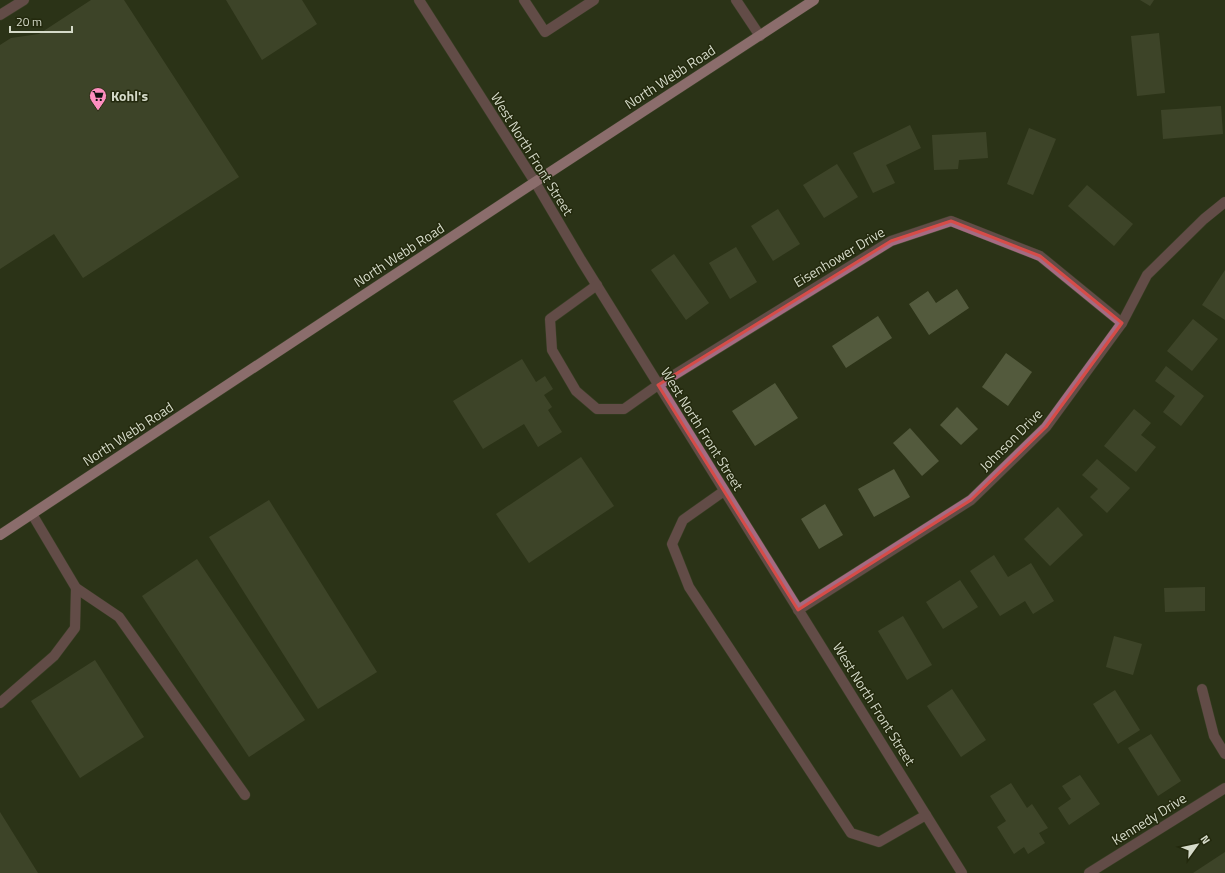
<svg xmlns="http://www.w3.org/2000/svg" width="1225" height="873" viewBox="0 0 1225 873" font-family="'Titillium Web',sans-serif">
<style>
.building{fill:#535a3d}
.lines{fill:none;stroke-linecap:round;stroke-linejoin:round}
.minor-casing{stroke:#474e33;stroke-width:11}
.major-casing{stroke:#474e33;stroke-width:11}
.minor{stroke:#a56a82;stroke-width:10}
.major{stroke:#feb4d2;stroke-width:10}
.marked{fill:none;stroke:#d64c48;stroke-width:3;stroke-linejoin:round}
.labels{text-anchor:middle;stroke-width:3;stroke-linejoin:round;paint-order:stroke}
.street-label{font-size:14px;fill:#d5dac9;stroke:#23290d}
.poi-label{font-size:14px;font-weight:bold;fill:#d5dac9;stroke:#23290d;text-anchor:start}
</style>
<rect width="100%" height="100%" fill="#2c3317"/>
<g class="building">
<polygon points="91,0 124,0 239,177 83,278 54,234 0,269 0,45 11,38 39,34"/>
<polygon points="226,0 302,0 317,24 262,60"/>
<polygon points="1140,0 1154,0 1150,6"/>
<polygon points="1159,33 1165,93 1137,96 1131,36"/>
<polygon points="1221,106 1223,134 1163,139 1161,110"/>
<polygon points="910,125 921,148 886,165 895,183 873,193 853,153"/>
<polygon points="1029,128 1056,139 1033,195 1007,184"/>
<polygon points="986,132 988,158 959,160 958,169 934,170 932,135"/>
<polygon points="837,164 858,197 824,218 803,185"/>
<polygon points="1087,185 1133,224 1114,246 1068,206"/>
<polygon points="778,209 800,244 773,261 751,226"/>
<polygon points="736,247 757,282 730,299 709,263"/>
<polygon points="674,254 709,303 686,320 651,270"/>
<polygon points="1225,270 1225,320 1202,305"/>
<polygon points="957,289 969,308 929,335 909,304 928,291 936,303"/>
<polygon points="878,316 892,338 846,368 832,346"/>
<polygon points="1193,319 1218,339 1192,371 1167,351"/>
<polygon points="1006,353 1032,372 1008,406 982,387"/>
<polygon points="522,359 536,382 545,376 553,389 544,395 552,407 548,410 562,432 538,447 524,424 483,449 453,401"/>
<polygon points="1166,366 1204,396 1181,426 1163,412 1175,396 1155,381"/>
<polygon points="775,383 798,418 755,446 732,411"/>
<polygon points="957,407 978,429 961,445 940,425"/>
<polygon points="1134,409 1151,423 1141,435 1156,447 1136,472 1104,446"/>
<polygon points="910,428 939,461 922,476 893,443"/>
<polygon points="581,457 614,506 529,563 496,514"/>
<polygon points="1097,459 1130,488 1107,513 1090,497 1098,489 1082,475"/>
<polygon points="894,469 910,497 874,517 858,489"/>
<polygon points="269,500 377,672 318,709 209,537"/>
<polygon points="825,504 843,535 819,549 801,519"/>
<polygon points="1058,507 1083,535 1050,566 1024,539"/>
<polygon points="994,555 1008,577 1031,563 1054,601 1033,614 1025,601 1000,616 970,571"/>
<polygon points="197,559 305,720 249,757 142,596"/>
<polygon points="960,580 978,607 943,629 926,602"/>
<polygon points="1205,587 1205,611 1165,612 1164,588"/>
<polygon points="903,616 932,665 907,680 878,631"/>
<polygon points="1114,636 1142,644 1133,675 1106,667"/>
<polygon points="95,660 144,737 80,778 31,701"/>
<polygon points="952,689 986,740 961,757 927,706"/>
<polygon points="1115,690 1140,730 1118,744 1093,704"/>
<polygon points="1151,734 1181,781 1158,796 1128,748"/>
<polygon points="1080,775 1100,804 1069,825 1058,808 1071,799 1062,786"/>
<polygon points="1011,783 1027,808 1032,804 1048,828 1039,833 1045,843 1028,854 1024,847 1014,854 997,827 1006,821 990,796"/>
<polygon points="0,812 38,873 0,873"/>
<polygon points="1225,852 1225,873 1193,873"/>
</g>
<g class="lines">
<defs>
<g id="minor">
<polyline points="419,0 535,182 581,260 962,873"/>
<polyline points="524,0 545,32 594,0"/>
<polyline points="736,0 760,36"/>
<polyline points="0,15 24,0"/>
<polyline points="597,285 550,319 552,350 576,391 597,409 624,409 658,385 891,241 951,221 1040,256 1122,323"/>
<polyline points="724,491 683,520 672,544 689,587 851,833 879,842 926,815"/>
<polyline points="32,514 76,588 119,617 245,795"/>
<polyline points="798,610 971,500 1046,427 1122,323 1147,275 1204,219 1225,202"/>
<polyline points="1202,689 1214,736 1225,754"/>
<polyline points="0,703 54,656 75,628 76,588"/>
<polyline points="1089,873 1225,788"/>
</g>
<polyline id="major" points="0,535 535,182 814,0"/>
</defs>
<use href="#minor" class="minor-casing"/>
<use href="#major" class="major-casing"/>
<use href="#minor" class="minor"/>
<use href="#major" class="major"/>
</g>
<path d="M0 0H1225V873H0ZM951,221L1040,256L1122,323L1046,427L971,500L798,610L658,385L891,241Z" fill="#2c3317" fill-opacity=".55" fill-rule="evenodd"/>
<path class="marked" d="M951,221L1040,256L1122,323L1046,427L971,500L798,610L658,385L891,241Z"/>
<defs>
<symbol id="supermarket-pin" viewBox="-11 -11 22 30"><path d="M0 17L-7.5 6A9.5 9.5 0 1 1 7.5 6Z" fill="#fd8ebf" stroke="#23290d"/><path d="M-6-5.5h2.5l.6 2H6L4.5 2H-2.5L-4.4-4H-6ZM-1.5 3.2a1.3 1.3 0 1 0 .1 0ZM3 3.2a1.3 1.3 0 1 0 .1 0Z" fill="#111"/></symbol>
</defs>
<g fill-rule="evenodd">
<use href="#supermarket-pin" x="88" y="86" width="20" height="27"/>
</g>
<g class="labels">
<g class="street-label">
<text transform="translate(670 77) rotate(-33)" y="5">North Webb Road</text>
<text transform="translate(532 154) rotate(58)" y="5">West North Front Street</text>
<text transform="translate(399 255) rotate(-33)" y="5">North Webb Road</text>
<text transform="translate(839 257) rotate(-31)" y="5">Eisenhower Drive</text>
<text transform="translate(702 429) rotate(58)" y="5">West North Front Street</text>
<text transform="translate(128 434) rotate(-33)" y="5">North Webb Road</text>
<text transform="translate(1011 440) rotate(-45)" y="5">Johnson Drive</text>
<text transform="translate(874 704) rotate(58)" y="5">West North Front Street</text>
<text transform="translate(1149 819) rotate(-32)" y="5">Kennedy Drive</text>
</g>
<g class="poi-label">
<text x="111" y="101">Kohl's</text>
</g>
</g>
<g transform="translate(1197 845) rotate(57)" stroke="#23290d" stroke-width="3" paint-order="stroke">
<path d="M0-3L7 15L0 10L-7 15Z" fill="#d5dac9"/>
<text y="-6" font-size="11" font-weight="bold" text-anchor="middle" fill="#d5dac9">N</text>
</g>
<path d="M10 26v6h62v-6" fill="none" stroke="#d5dac9" stroke-width="2"/>
<text x="16" y="26" font-size="12" fill="#d5dac9" stroke="#23290d" stroke-width="3" paint-order="stroke">20 m</text>
</svg>
